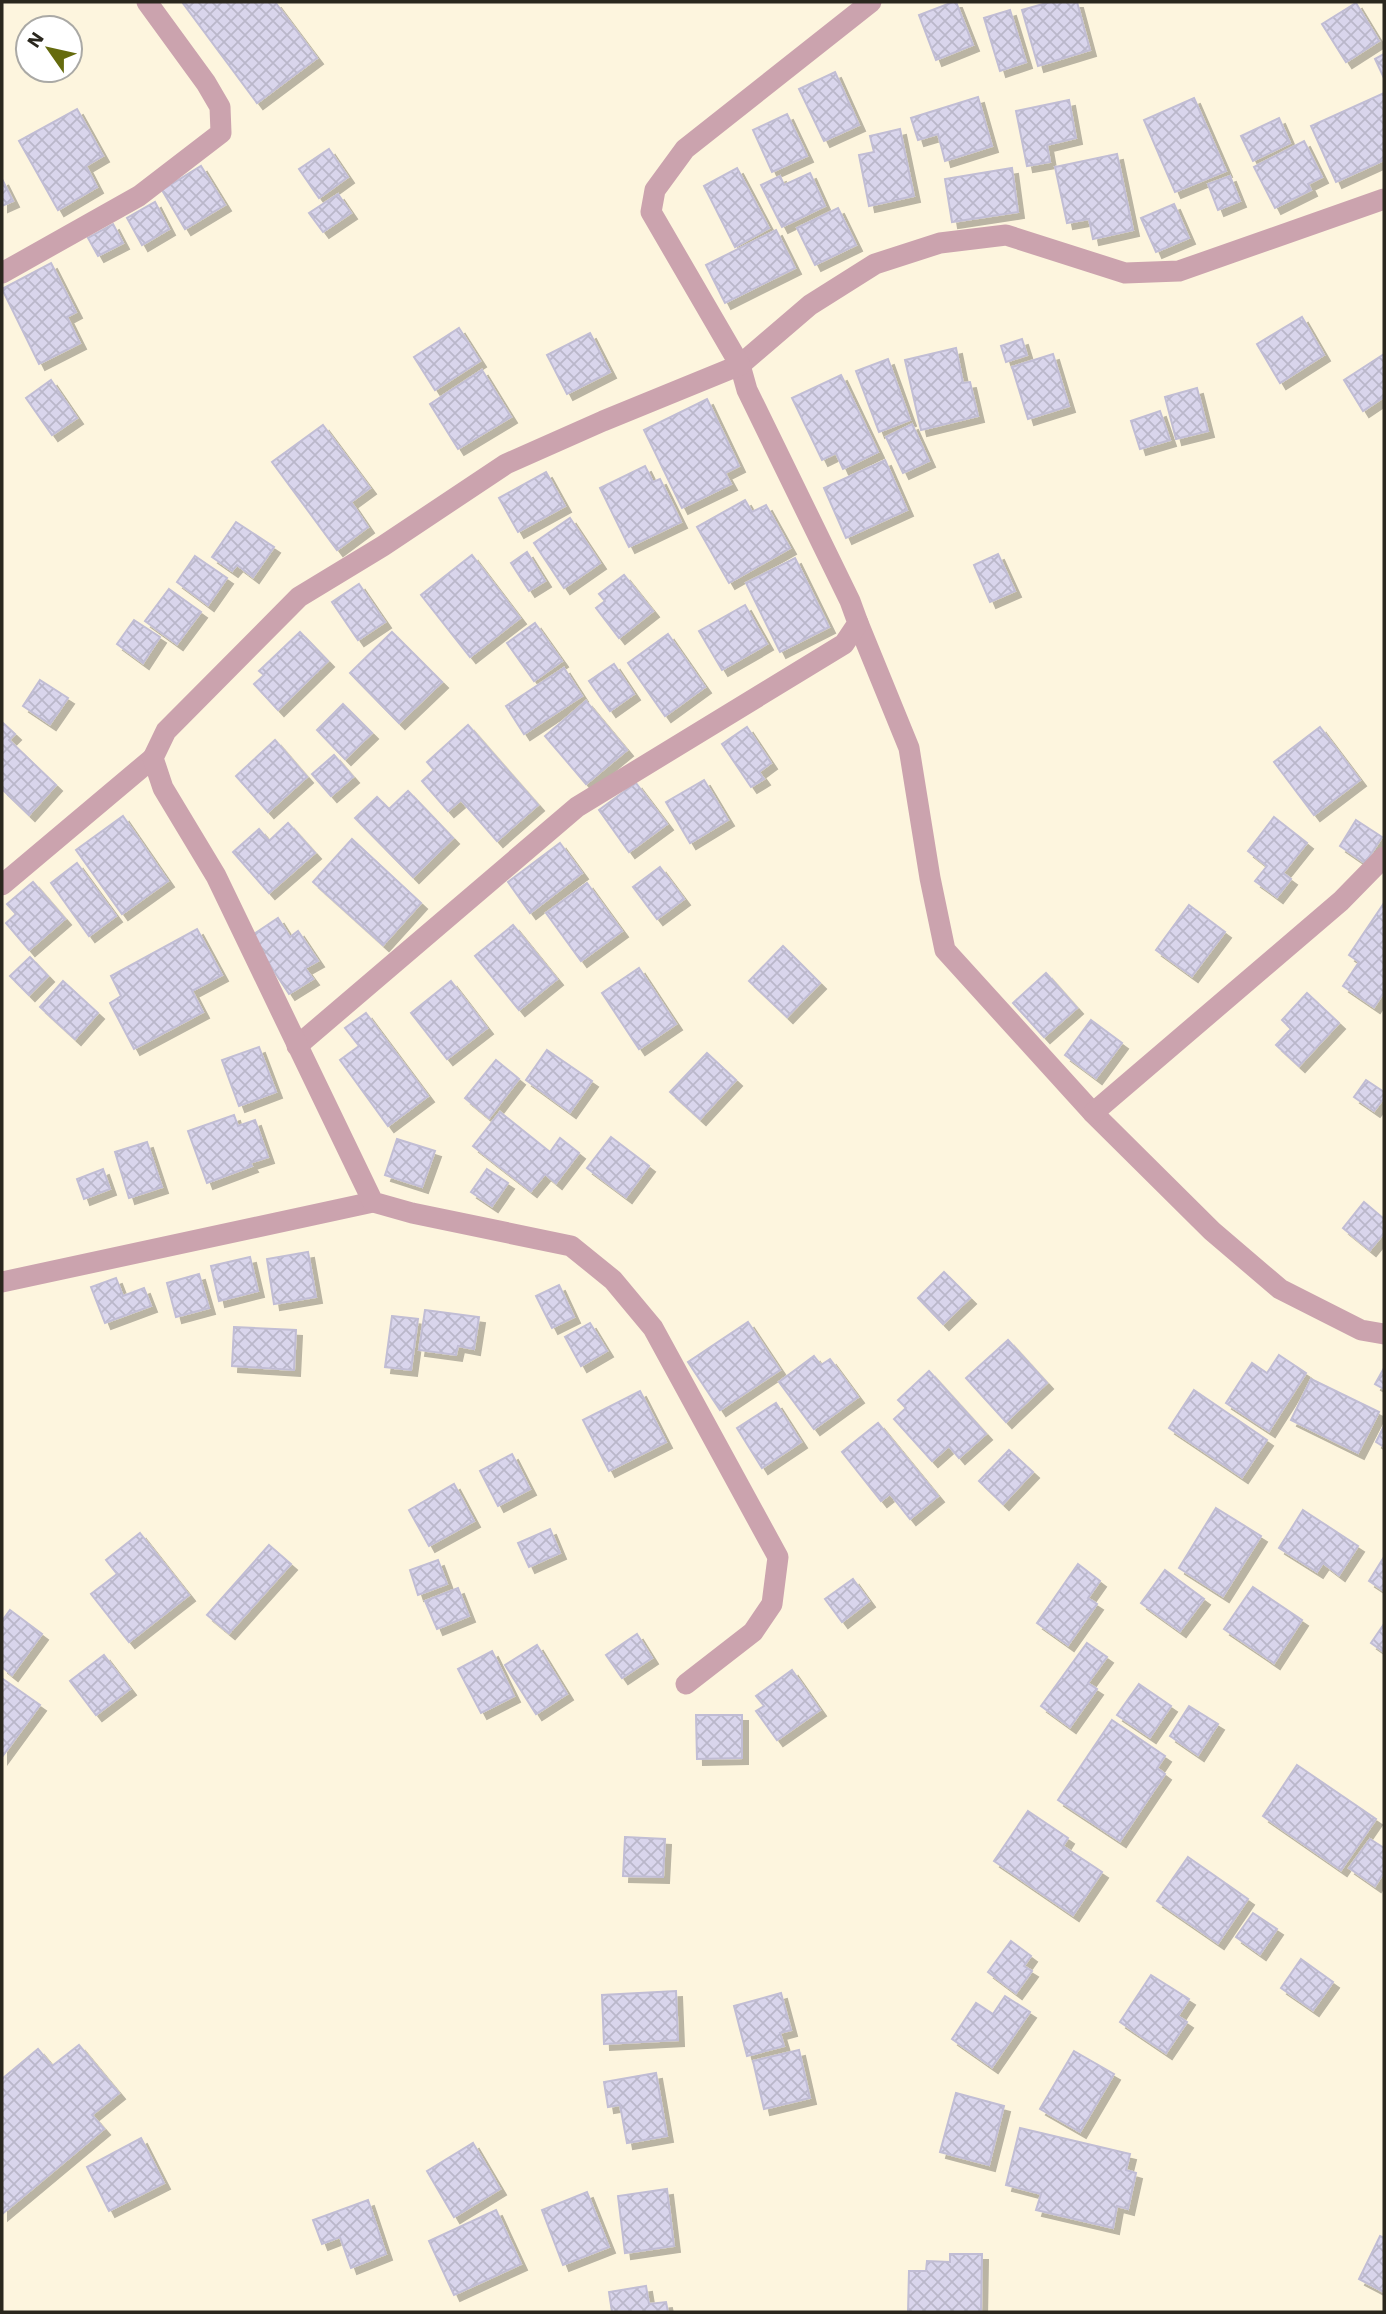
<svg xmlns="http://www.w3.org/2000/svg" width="1386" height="2314" viewBox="0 0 1386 2314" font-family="'Work Sans',sans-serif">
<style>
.building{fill:url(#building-cross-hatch);stroke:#c1bdd4;stroke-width:2;filter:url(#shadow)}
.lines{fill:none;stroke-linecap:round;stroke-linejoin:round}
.street{stroke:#cba3ae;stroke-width:21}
</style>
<defs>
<pattern id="building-cross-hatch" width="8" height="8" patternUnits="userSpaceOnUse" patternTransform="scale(1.75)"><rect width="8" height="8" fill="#d9d5ec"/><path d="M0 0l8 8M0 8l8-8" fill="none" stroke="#bab7ca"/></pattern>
<filter id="shadow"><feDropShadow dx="6" dy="6" stdDeviation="0" flood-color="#0004"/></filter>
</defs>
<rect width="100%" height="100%" fill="#fdf5de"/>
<g class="building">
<polygon points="182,2 275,2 317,58 257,103"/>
<polygon points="953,2 956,2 973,45 936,60 919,15"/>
<polygon points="1050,2 1077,2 1090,50 1038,66 1022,10"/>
<polygon points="1356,3 1379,41 1346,62 1322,24"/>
<polygon points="1010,10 1026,62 1000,71 984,18"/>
<polygon points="1384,54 1384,78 1375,59"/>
<polygon points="835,72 859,125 824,141 799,89"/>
<polygon points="1384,93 1384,160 1336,182 1311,126"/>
<polygon points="978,97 992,146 945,161 938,134 918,140 911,118"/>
<polygon points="1194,98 1226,171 1175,192 1144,120"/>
<polygon points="1069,100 1076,138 1047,145 1050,162 1027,166 1016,111"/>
<polygon points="77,109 103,156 86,166 97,187 58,210 19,141"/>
<polygon points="787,114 807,156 772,172 753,130"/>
<polygon points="1279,118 1290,143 1253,161 1241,136"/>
<polygon points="900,129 914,196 869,206 859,155 874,152 870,136"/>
<polygon points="1304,141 1322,177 1308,184 1311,190 1275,208 1254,167"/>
<polygon points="329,149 348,177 319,198 299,169"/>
<polygon points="1117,154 1133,230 1093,239 1089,219 1067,223 1055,167"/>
<polygon points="201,166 225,205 185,229 162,190"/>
<polygon points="737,168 769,228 735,247 704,186"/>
<polygon points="1012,168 1018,212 952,222 945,179"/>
<polygon points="810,173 825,206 782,227 761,185 780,176 784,185"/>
<polygon points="1230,176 1240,201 1218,210 1208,184"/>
<polygon points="2,179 13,201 2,206"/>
<polygon points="338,194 351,213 323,232 309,213"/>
<polygon points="155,202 169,229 142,245 127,218"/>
<polygon points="1174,204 1189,238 1156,252 1141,218"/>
<polygon points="838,208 856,245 815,265 797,228"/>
<polygon points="113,224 123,243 98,256 88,238"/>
<polygon points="776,230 795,268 725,303 706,265"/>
<polygon points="51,263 76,312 67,317 80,343 39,364 2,289"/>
<polygon points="1302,317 1324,355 1280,383 1257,344"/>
<polygon points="459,328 480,361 435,390 414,357"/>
<polygon points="590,333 610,372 567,394 547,355"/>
<polygon points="1022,339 1027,355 1006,362 1001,346"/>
<polygon points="956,348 963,383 970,382 978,416 921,430 905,360"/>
<polygon points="1053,354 1069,406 1028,419 1012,367"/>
<polygon points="1384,354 1384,397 1363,411 1344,380"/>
<polygon points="888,359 910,420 879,432 856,371"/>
<polygon points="482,370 511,417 458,449 430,404"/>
<polygon points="841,375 878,452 843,469 836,453 822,460 792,398"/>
<polygon points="51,380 77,418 52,435 26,398"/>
<polygon points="1197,388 1208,431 1176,439 1165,397"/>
<polygon points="707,399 739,466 725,473 731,484 682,508 644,430"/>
<polygon points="1160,411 1170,440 1140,449 1131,421"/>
<polygon points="912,424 929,461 903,473 886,437"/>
<polygon points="323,425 370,488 351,502 368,527 337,550 272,462"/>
<polygon points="885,460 907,510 846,538 824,488"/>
<polygon points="645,466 653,482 660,479 681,522 629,547 600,488"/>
<polygon points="546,472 565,506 518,532 499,498"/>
<polygon points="745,500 752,512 766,505 790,548 729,583 697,527"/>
<polygon points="570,518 600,563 564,588 534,543"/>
<polygon points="236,522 274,547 253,577 237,565 232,571 212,557"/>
<polygon points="527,552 545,581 529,591 511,563"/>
<polygon points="998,554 1015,591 990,602 974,565"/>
<polygon points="472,555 520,618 470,657 421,595"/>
<polygon points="195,556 227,578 208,605 177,582"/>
<polygon points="795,558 829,627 780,652 746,583"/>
<polygon points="624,575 653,611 619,638 596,608 605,601 599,594"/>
<polygon points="359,584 385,622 358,640 332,602"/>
<polygon points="169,589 201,612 177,644 145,621"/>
<polygon points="745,605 767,644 722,670 699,631"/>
<polygon points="134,620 160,637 143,663 117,644"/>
<polygon points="535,623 562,661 534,681 507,643"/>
<polygon points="300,632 328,661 278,710 254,684 264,675 259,671"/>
<polygon points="392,632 442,682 399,723 350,673"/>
<polygon points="668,634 705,687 665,716 628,663"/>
<polygon points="614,664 634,694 610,711 589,681"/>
<polygon points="564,668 582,696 524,734 506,706"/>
<polygon points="40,680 68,698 50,724 23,706"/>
<polygon points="586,701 627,750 586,784 545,736"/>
<polygon points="343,704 372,733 345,759 317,730"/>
<polygon points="2,722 15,734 9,740 56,785 29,815 2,789"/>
<polygon points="468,725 538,805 497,841 461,800 448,811 422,781 434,770 427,762"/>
<polygon points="747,727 771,763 759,772 764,779 751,787 722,744"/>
<polygon points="1320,727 1360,780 1314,815 1274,762"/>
<polygon points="275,740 307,777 268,812 236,776"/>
<polygon points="334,755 353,777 331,796 312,774"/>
<polygon points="704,780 728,820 690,843 666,802"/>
<polygon points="636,783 667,824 629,852 599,810"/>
<polygon points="408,791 453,838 413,877 355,818 377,797 389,809"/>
<polygon points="123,816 168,881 122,914 76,850"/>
<polygon points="1274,817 1307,843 1283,873 1291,879 1277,897 1255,881 1267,866 1248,851"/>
<polygon points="1356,820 1382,837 1365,863 1340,846"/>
<polygon points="288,823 315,853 269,893 233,852 259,829 269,841"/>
<polygon points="352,839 421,903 383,945 313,882"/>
<polygon points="560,843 582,873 530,913 508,882"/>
<polygon points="77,863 116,916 89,936 51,883"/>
<polygon points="660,867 684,899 657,919 633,887"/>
<polygon points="33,882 65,919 29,950 6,923 16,914 7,904"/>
<polygon points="587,883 622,931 581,961 546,913"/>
<polygon points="1384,903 1384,992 1374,1007 1343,986 1359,962 1349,955"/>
<polygon points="1189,905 1225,932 1192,976 1156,950"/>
<polygon points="278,918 290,937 298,931 318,961 305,968 313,979 289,994 251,936"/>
<polygon points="513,925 557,979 519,1010 475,956"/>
<polygon points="197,929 222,975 192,991 203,1012 134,1049 110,1003 121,996 111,976"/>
<polygon points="783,946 820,983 787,1017 749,981"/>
<polygon points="30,957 48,976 29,995 10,976"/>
<polygon points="639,968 676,1024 639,1049 602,993"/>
<polygon points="1046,973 1077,1008 1044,1037 1013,1003"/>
<polygon points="63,981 98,1013 75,1039 40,1007"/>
<polygon points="451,981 487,1028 447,1059 411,1013"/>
<polygon points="1307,993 1339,1023 1299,1066 1276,1045 1291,1029 1282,1020"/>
<polygon points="366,1013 428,1096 388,1126 340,1060 359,1046 345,1028"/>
<polygon points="1091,1020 1122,1043 1096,1078 1065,1055"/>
<polygon points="259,1047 276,1092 239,1106 222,1060"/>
<polygon points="547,1050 592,1081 570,1112 526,1080"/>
<polygon points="707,1053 736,1080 700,1119 670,1092"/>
<polygon points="496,1060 519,1079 489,1118 465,1098"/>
<polygon points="1366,1080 1384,1092 1384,1098 1374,1111 1354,1097"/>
<polygon points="500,1112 550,1152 560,1138 579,1153 556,1183 545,1174 531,1191 473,1146"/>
<polygon points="234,1115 238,1126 255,1120 268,1157 250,1163 252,1166 207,1183 188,1131"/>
<polygon points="611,1137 649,1166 626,1197 587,1168"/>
<polygon points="397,1139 435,1151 422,1187 385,1175"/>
<polygon points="147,1142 162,1187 129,1198 115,1152"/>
<polygon points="103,1169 110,1189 84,1199 77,1179"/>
<polygon points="487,1169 508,1183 492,1206 471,1192"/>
<polygon points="1364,1202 1384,1219 1384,1233 1370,1250 1343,1228"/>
<polygon points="308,1252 316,1297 274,1304 267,1259"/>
<polygon points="250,1257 258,1291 219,1301 211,1266"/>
<polygon points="944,1272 970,1298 943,1324 918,1298"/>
<polygon points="199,1274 209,1308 176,1317 167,1283"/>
<polygon points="116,1278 123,1296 144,1288 151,1306 105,1323 91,1287"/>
<polygon points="559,1285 574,1317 552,1328 536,1296"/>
<polygon points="425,1310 479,1317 474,1349 458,1346 456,1355 419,1350"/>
<polygon points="392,1316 418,1319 411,1370 385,1367"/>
<polygon points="748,1322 780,1370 720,1410 688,1362"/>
<polygon points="590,1323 607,1351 581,1366 565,1337"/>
<polygon points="234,1327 296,1330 294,1370 232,1366"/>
<polygon points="1008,1340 1047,1383 1006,1422 966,1378"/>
<polygon points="1279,1355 1306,1373 1269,1431 1226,1403 1252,1363 1267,1373"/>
<polygon points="814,1356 821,1365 830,1359 858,1397 814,1429 779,1382"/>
<polygon points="1384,1368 1384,1389 1375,1384"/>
<polygon points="929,1371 986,1434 959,1458 949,1446 932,1461 894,1419 906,1408 898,1400"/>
<polygon points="1311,1379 1379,1412 1358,1453 1291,1420"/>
<polygon points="1194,1390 1267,1440 1242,1477 1169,1428"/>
<polygon points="640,1391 666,1442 609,1471 583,1420"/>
<polygon points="776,1403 801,1442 762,1468 737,1428"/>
<polygon points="878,1423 938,1496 910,1519 890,1494 881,1501 842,1452"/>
<polygon points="1384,1426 1384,1447 1376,1442"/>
<polygon points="1009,1450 1033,1472 1003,1504 979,1481"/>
<polygon points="512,1454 530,1489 498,1506 480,1471"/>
<polygon points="454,1484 474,1521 429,1546 409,1510"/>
<polygon points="1216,1508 1261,1536 1223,1596 1179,1568"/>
<polygon points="1303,1510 1358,1546 1339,1575 1323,1563 1317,1572 1279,1548"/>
<polygon points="550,1529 560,1553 529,1567 518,1543"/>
<polygon points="140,1533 189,1595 129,1642 91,1594 117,1574 106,1560"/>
<polygon points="269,1545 291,1564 229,1633 207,1615"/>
<polygon points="1384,1557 1384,1591 1369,1581"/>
<polygon points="438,1560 447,1584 418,1595 410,1570"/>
<polygon points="1078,1564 1100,1581 1088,1598 1097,1604 1068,1645 1037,1623"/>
<polygon points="1165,1570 1204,1599 1180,1631 1141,1603"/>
<polygon points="853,1579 869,1601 842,1622 825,1599"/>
<polygon points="1253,1587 1302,1620 1274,1663 1224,1629"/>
<polygon points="458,1588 469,1616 437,1629 425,1601"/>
<polygon points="10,1610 42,1634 12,1675 2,1667 2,1621"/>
<polygon points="1384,1624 1384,1652 1371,1643"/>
<polygon points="637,1634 652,1658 622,1678 606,1655"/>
<polygon points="1087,1643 1107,1657 1088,1683 1097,1689 1070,1727 1041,1706"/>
<polygon points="537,1645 567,1694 536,1714 505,1665"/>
<polygon points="492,1651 514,1696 481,1713 458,1669"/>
<polygon points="104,1655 130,1689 96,1715 70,1681"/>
<polygon points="792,1670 820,1710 777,1740 756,1711 764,1706 756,1696"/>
<polygon points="3,1679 40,1705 2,1757 2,1681"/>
<polygon points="1139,1684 1171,1706 1150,1737 1117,1715"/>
<polygon points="1189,1706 1218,1724 1198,1755 1170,1736"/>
<polygon points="696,1715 742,1715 742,1758 697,1759"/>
<polygon points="1112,1720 1165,1756 1157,1768 1165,1774 1120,1841 1058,1800"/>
<polygon points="1297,1765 1376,1819 1341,1870 1263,1816"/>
<polygon points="1028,1811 1068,1838 1063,1846 1102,1872 1073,1915 994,1861"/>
<polygon points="625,1837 665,1839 663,1877 623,1876"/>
<polygon points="1370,1839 1384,1848 1384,1872 1375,1886 1349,1868"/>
<polygon points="1188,1857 1248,1899 1218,1943 1157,1901"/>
<polygon points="1253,1913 1277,1929 1260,1954 1236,1937"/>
<polygon points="1011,1941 1031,1956 1024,1966 1032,1971 1016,1993 988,1972"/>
<polygon points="1301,1959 1333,1982 1313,2010 1281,1988"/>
<polygon points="1151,1975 1189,1999 1178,2016 1187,2022 1166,2053 1120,2022"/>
<polygon points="676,1991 678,2040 604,2044 602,1995"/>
<polygon points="781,1993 791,2030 780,2033 784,2046 747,2056 734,2006"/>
<polygon points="1005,1996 1030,2012 992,2067 952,2039 976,2003 993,2014"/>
<polygon points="79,2045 119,2093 92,2115 104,2129 2,2214 2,2079 38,2049 52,2066"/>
<polygon points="799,2050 810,2098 764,2109 753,2061"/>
<polygon points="1074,2051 1114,2074 1080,2132 1040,2109"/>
<polygon points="656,2073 667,2136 627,2143 620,2105 608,2107 604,2082"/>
<polygon points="956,2093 1004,2106 989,2165 940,2152"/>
<polygon points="1020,2128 1130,2154 1126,2170 1136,2173 1128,2209 1117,2206 1113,2228 1036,2210 1041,2194 1006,2185"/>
<polygon points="141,2138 164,2183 109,2211 87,2167"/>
<polygon points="473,2143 500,2189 454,2217 427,2171"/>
<polygon points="667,2189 674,2246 625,2253 618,2196"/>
<polygon points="587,2192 609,2247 563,2265 542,2210"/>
<polygon points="368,2200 386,2254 351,2268 340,2237 322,2244 313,2220"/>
<polygon points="496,2210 521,2264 454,2295 429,2241"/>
<polygon points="1380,2236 1384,2238 1384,2292 1359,2279"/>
<polygon points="950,2254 982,2254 981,2312 908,2312 909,2271 926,2271 927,2261 950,2262"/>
<polygon points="646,2286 649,2304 666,2302 668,2312 612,2312 609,2292"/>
</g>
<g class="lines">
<g class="street">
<polyline points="2,273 139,196 221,133 220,107 206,83 147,2"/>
<polyline points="858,623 909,748 930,878 945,950 1093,1113 1212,1231 1280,1289 1361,1330 1384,1334"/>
<polyline points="2,885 153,758"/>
<polyline points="297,1046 577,807 844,644 858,623 850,601 747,390 740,365 810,305 875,264 940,243 1006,235 1125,273 1179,271 1384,199"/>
<polyline points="1093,1113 1341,901 1384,857"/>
<polyline points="2,1282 373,1202"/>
<polyline points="686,1684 753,1632 772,1604 778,1557 653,1328 613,1280 571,1246 412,1213 373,1202 216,876 163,788 153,758 166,731 299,597 383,546 506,464 603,421 740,365 651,212 655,190 685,149 871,2"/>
</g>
</g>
<rect width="1386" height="2314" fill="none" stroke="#2a271e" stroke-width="7"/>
<g transform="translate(49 49) rotate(304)"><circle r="33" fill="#ffffff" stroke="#aaa9a5" stroke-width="2"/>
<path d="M0-5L12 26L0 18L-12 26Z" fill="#656b0e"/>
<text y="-10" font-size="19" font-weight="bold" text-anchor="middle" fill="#2a271e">N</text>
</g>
</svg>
